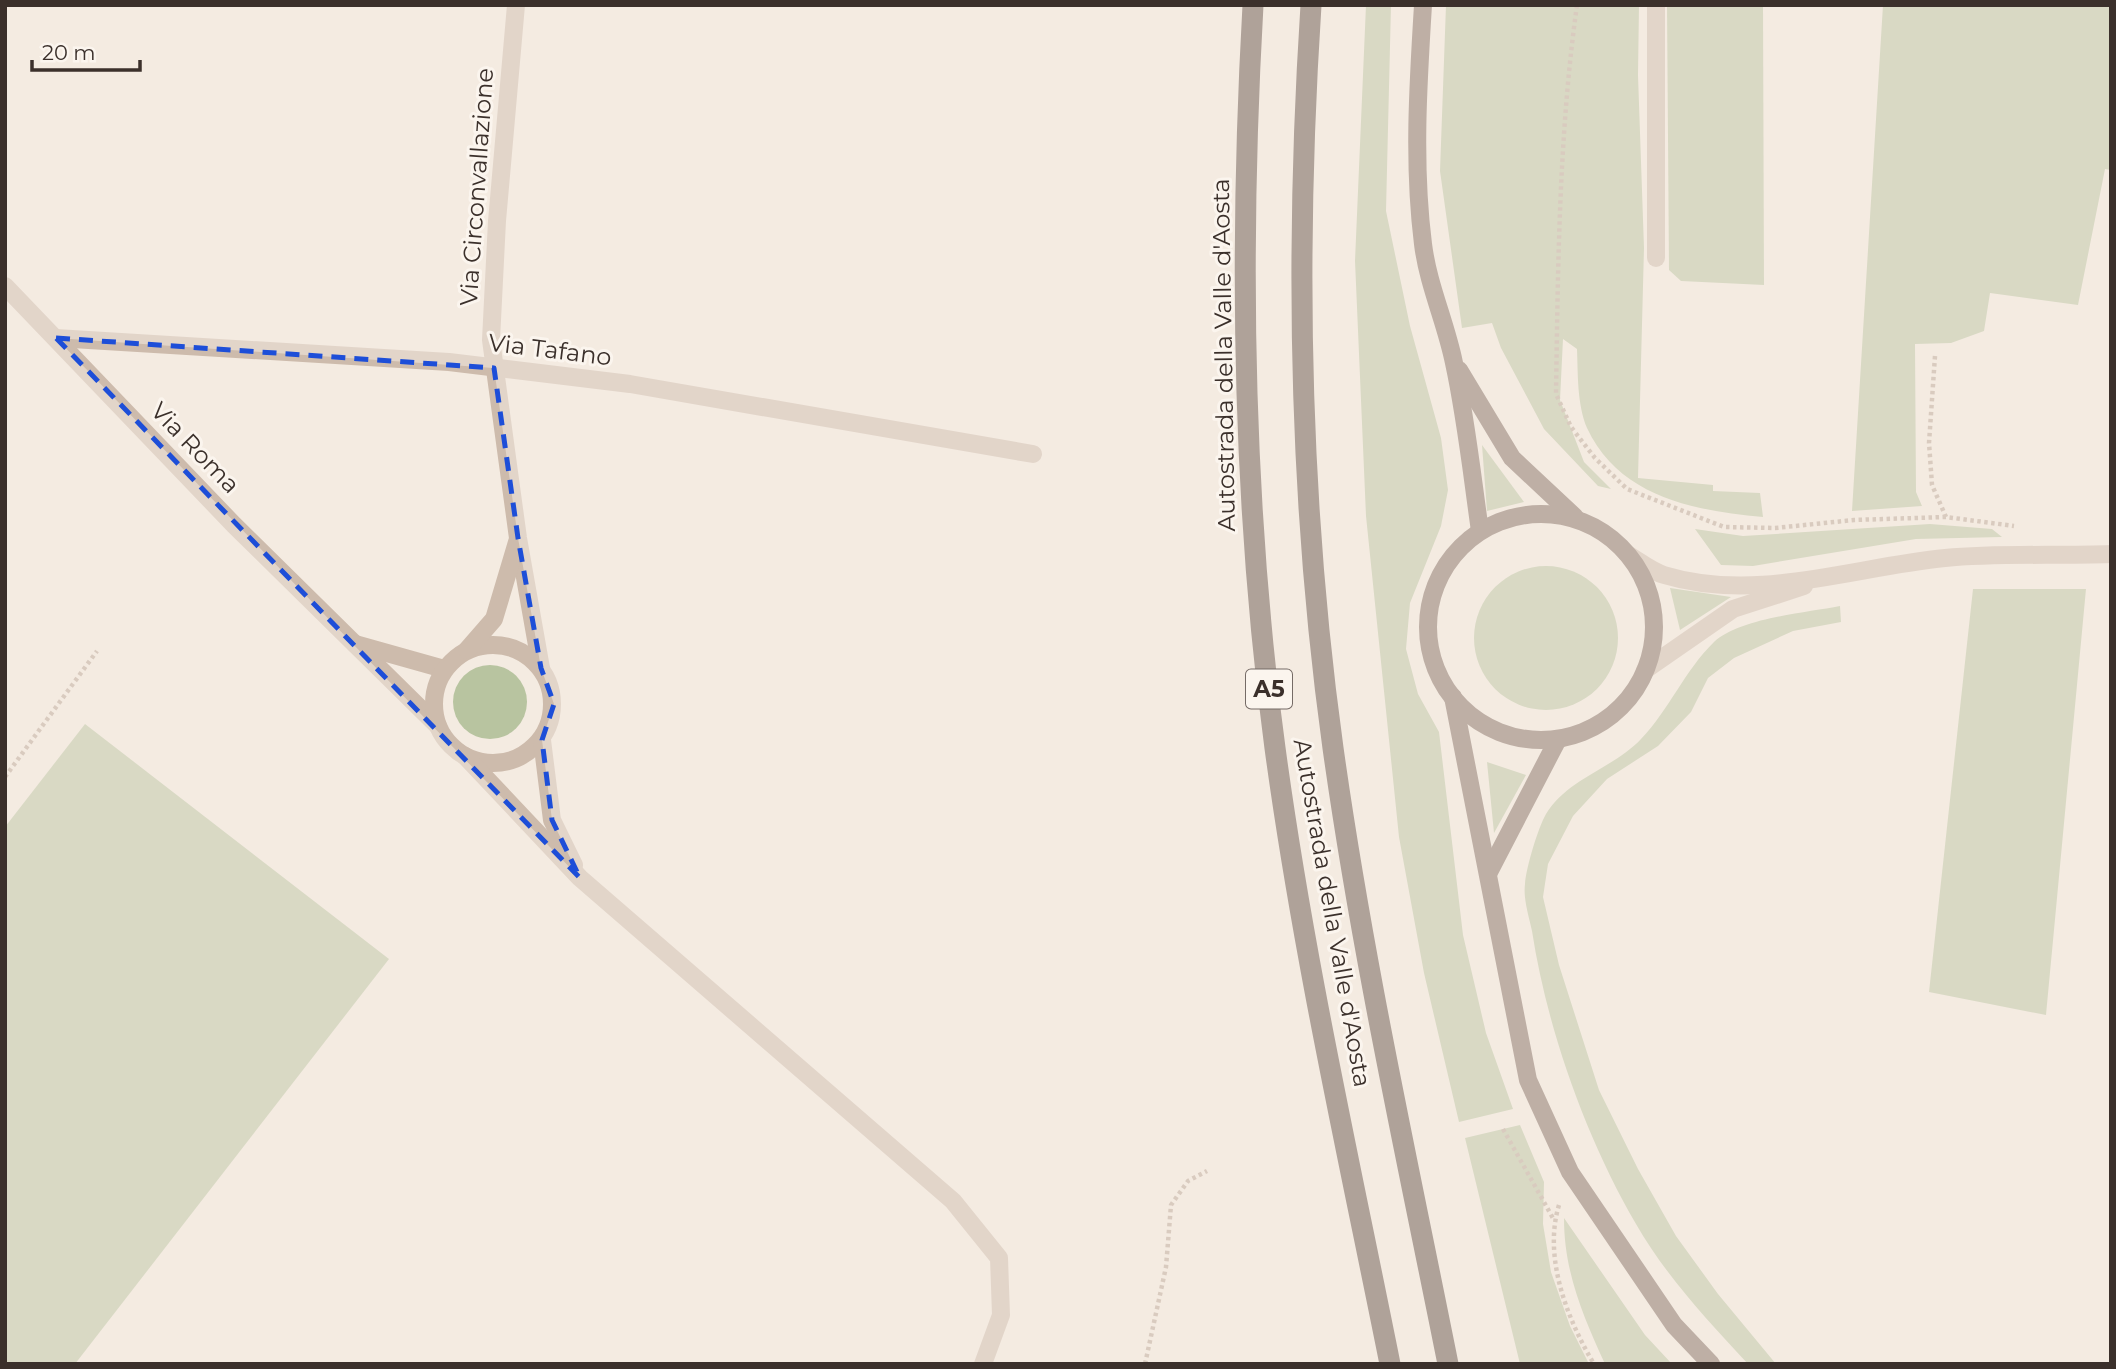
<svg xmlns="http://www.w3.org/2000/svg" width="2116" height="1369" viewBox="0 0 2116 1369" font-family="Montserrat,sans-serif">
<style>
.green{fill:#b8c4a0}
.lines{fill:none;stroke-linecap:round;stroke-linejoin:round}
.path{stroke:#b9a596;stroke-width:4.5;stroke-dasharray:3.5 3.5;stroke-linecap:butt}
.minor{stroke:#cdbbac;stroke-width:18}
.major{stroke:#7d675c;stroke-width:18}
.highway{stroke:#5c4a42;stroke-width:21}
.marked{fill:none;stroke:#1d4ed8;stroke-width:5;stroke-dasharray:14 9;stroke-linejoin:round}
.labels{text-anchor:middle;stroke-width:6;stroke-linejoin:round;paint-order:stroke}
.shield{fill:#fbf5ee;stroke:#756b66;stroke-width:2}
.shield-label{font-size:23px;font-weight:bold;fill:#3b302b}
.street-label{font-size:24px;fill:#3b302b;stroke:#fbf5ee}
</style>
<rect width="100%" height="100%" fill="#f4ebe1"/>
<g class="green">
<polygon points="1366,5 1391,5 1386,211 1410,326 1441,438 1448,490 1441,526 1410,603 1406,649 1418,694 1439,732 1463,935 1486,1033 1513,1109 1459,1122 1424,973 1399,837 1366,516 1355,261"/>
<path d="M1446,5H1639L1638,75L1644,248L1638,478L1713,485V491L1760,493L1763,517C1695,511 1619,497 1587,428C1577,404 1578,374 1577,349L1563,339L1560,400L1584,462L1611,489L1598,486L1544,429L1501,348L1492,323L1462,328L1440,171Z"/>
<polygon points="1667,5 1763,5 1764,285 1681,281 1669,270"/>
<polygon points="1883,5 2111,5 2111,170 2105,169 2078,305 1990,293 1984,331 1951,343 1915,344 1916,492 1922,506 1852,511"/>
<polygon points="1482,445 1524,502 1487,511"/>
<polygon points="1930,524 1992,529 2002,537 1916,539 1753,566 1721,565 1695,529 1743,536"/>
<circle cx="1546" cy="638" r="72"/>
<polygon points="1670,588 1731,597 1680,630"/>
<polygon points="1973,589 2086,589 2046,1015 1929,992"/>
<path d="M1840,606L1841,622L1793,631L1734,658L1708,678L1691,712L1658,746L1607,779L1573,816L1548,864L1543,897L1559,965L1599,1090L1638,1169L1676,1236L1718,1294L1776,1364H1748C1707,1320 1666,1276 1636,1224C1586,1138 1547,1029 1532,931C1529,917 1523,899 1525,884C1526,868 1538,828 1546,814C1568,778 1614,768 1641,739C1669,710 1685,670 1714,642C1740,618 1805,613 1840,606Z"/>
<circle cx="490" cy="702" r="37"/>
<polygon points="85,724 389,959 75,1364 5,1364 5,827"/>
<polygon points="1487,762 1526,775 1494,833"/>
<polygon points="1520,1125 1544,1182 1543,1224 1551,1272 1570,1326 1589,1364 1520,1364 1465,1138"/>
<path d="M1564,1218L1645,1335L1672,1364H1605C1583,1316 1564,1272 1564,1218Z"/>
</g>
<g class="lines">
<g class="path">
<path d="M1577,5C1559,133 1558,265 1556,394L1571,427L1595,458L1627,489L1724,527L1775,528L1854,520L1946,517L2014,526"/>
<polyline points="1935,356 1929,443 1932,485 1946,517"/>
<polyline points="5,777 97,651"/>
<polyline points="1503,1129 1554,1220"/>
<path d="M1559,1205C1543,1257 1567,1319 1594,1364"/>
<polyline points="1145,1364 1166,1267 1171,1205 1188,1181 1207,1171"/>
</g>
<g class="minor">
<polyline points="516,5 497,221 491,340 518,538 541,668"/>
<polyline points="1656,5 1656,258"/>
<polyline points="5,286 234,525 438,726"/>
<polyline points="56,338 449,362 630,384 1033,454"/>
<path d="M1627,554C1639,561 1651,571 1664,575C1756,603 1853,567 1945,558C1999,553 2056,556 2111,554"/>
<polyline points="355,644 444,669"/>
<circle cx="493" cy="704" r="59"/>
<polyline points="467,650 494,619 517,542"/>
<polyline points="1645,670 1733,609 1804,586"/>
<polyline points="542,740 552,820 574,865"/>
<polyline points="465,756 580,878 953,1201 999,1258 1001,1315 983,1364"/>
</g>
<g class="major">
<path d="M1423,5C1418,85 1413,165 1423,244C1428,285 1446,323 1454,363C1466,418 1472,475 1480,531"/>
<polyline points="1459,370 1512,458 1575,517"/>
<circle cx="1541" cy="627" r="113"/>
<polyline points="1453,697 1528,1080 1570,1172 1674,1325 1711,1364"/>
<polyline points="1489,872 1557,741"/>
</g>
<g class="highway">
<path d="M1253,5C1239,253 1242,501 1275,748C1303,955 1349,1159 1390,1364"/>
<path d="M1311,5C1295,251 1299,503 1333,748C1362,955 1407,1159 1448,1364"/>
</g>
</g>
<path d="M0 0H2116V1369H0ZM56,338L494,368L518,538L541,668L554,704L542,740L552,820L580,878Z" fill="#f4ebe1" fill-opacity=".55" fill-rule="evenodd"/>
<path class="marked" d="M56,338L494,368L518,538L541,668L554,704L542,740L552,820L580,878Z"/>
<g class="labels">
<rect class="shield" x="1246" y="669.5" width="46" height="39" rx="5"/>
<g class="shield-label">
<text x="1269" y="697">A5</text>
</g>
<g class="street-label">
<text transform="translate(477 187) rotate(-86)" y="8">Via Circonvallazione</text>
<text transform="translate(550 350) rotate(7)" y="8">Via Tafano</text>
<text transform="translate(1224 355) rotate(-91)" y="8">Autostrada della Valle d'Aosta</text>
<text transform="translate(195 448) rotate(46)" y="8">Via Roma</text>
<text transform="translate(1332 913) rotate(80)" y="8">Autostrada della Valle d'Aosta</text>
</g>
</g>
<rect width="2116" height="1369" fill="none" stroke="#3b302b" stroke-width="14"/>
<path d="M32 60v10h108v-10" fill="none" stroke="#3b302b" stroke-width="3.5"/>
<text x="42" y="60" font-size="21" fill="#3b302b" stroke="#fbf5ee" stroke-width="5" paint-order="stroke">20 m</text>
</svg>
